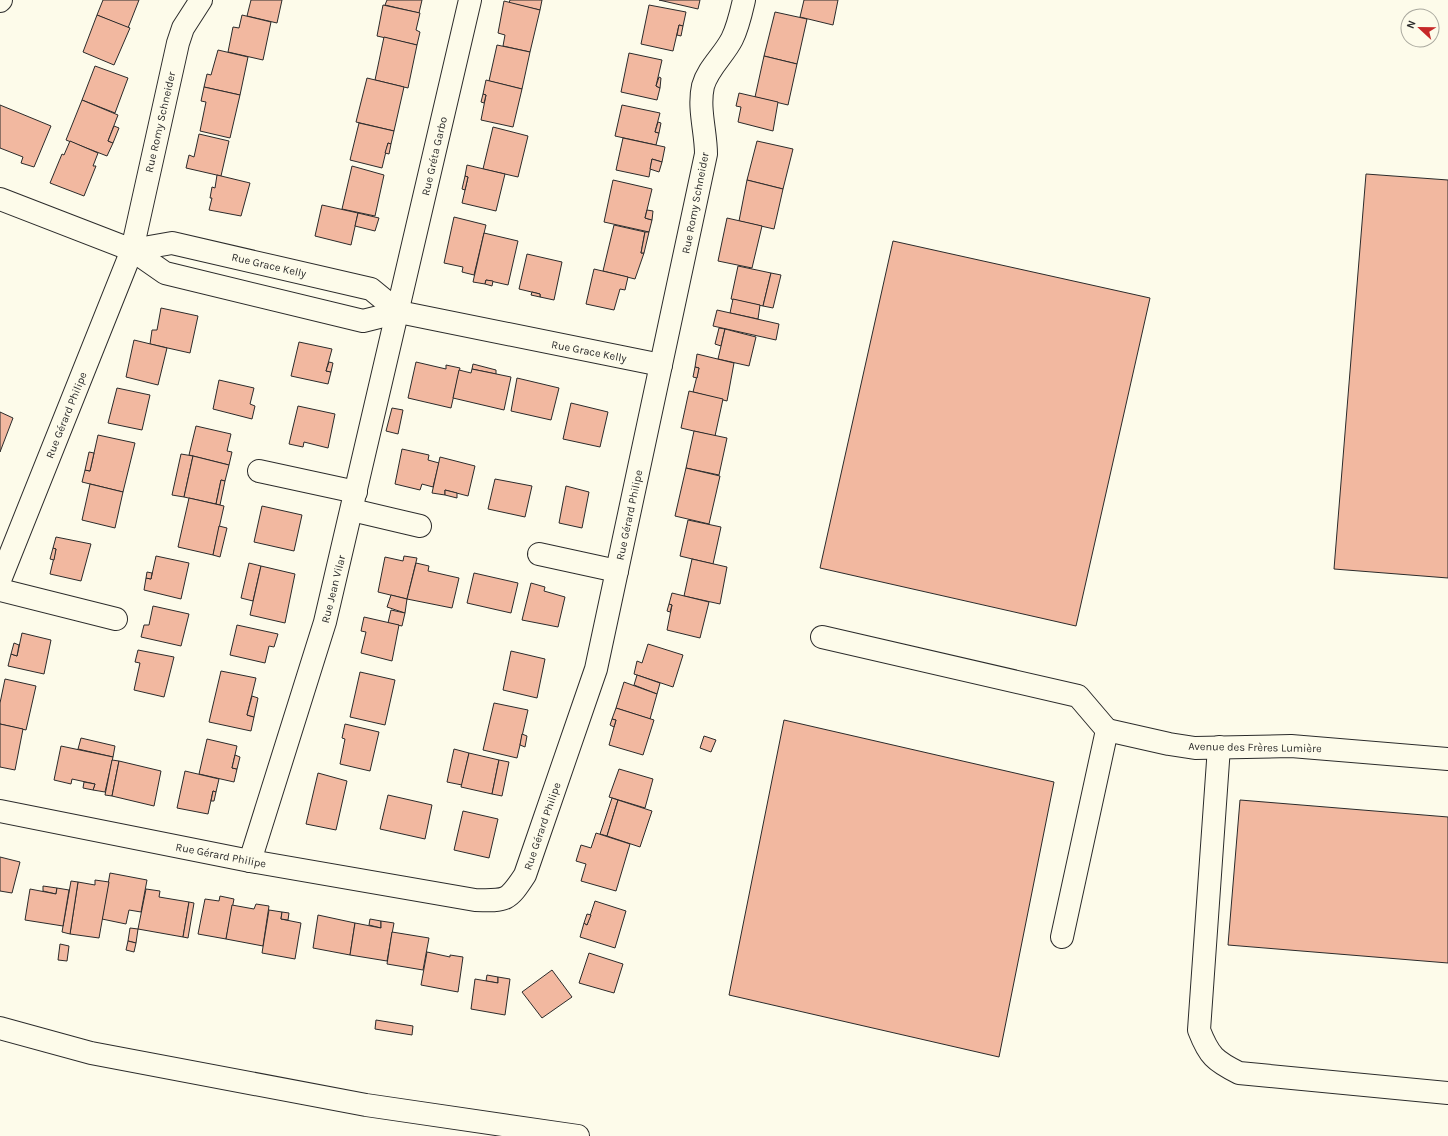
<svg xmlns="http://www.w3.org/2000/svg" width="1448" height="1136" viewBox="0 0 1448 1136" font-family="Karla,sans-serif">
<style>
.building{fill:#f2b8a0;stroke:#2b2b2b}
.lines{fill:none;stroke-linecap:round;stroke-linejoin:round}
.minor-casing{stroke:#2b2b2b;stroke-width:24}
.major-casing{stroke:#2b2b2b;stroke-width:24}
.minor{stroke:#fdfbea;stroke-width:22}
.major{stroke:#fdfbea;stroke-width:22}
.labels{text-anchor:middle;stroke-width:3;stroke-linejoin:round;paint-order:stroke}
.street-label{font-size:11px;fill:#2b2b2b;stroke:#fdfbea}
</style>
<rect width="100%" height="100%" fill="#fdfbea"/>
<g class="building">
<polygon points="103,0 139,0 128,28 97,15"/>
<polygon points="251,0 282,0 277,23 247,16"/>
<polygon points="387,0 422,0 419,13 385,5"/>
<polygon points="510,0 542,0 540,10 509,3"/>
<polygon points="659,0 700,0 698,9"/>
<polygon points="804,0 838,0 833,25 800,17"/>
<polygon points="504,1 540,10 530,52 503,46 505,35 498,33"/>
<polygon points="383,5 420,13 416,30 420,32 417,45 377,36"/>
<polygon points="649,5 686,12 683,26 679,25 673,51 641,44"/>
<polygon points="775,12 807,19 797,64 764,56"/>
<polygon points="97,15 130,28 114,65 83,52"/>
<polygon points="242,15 271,22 263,60 228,52 233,27 239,28"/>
<polygon points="679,25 683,26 681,36 677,35"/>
<polygon points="384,37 417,45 408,88 375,80"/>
<polygon points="497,45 530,52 522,89 489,81"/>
<polygon points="218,50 248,57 240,95 204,87 207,74 211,75"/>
<polygon points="629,53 662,60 656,86 660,88 657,100 621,92"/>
<polygon points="764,56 797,64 788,105 755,97"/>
<polygon points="95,66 128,78 115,113 82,100"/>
<polygon points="659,77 661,78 660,88 656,86"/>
<polygon points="367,78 404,87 394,131 356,122"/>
<polygon points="486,80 522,89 513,127 481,120 486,95 483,94"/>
<polygon points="204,87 240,95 230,138 200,131 206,102 201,101"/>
<polygon points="739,93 778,102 773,131 738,122 741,107 736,106"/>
<polygon points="483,94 486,95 484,103 481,102"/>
<polygon points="82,100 118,115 108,141 113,143 107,156 66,140"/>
<polygon points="0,105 51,126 34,167 21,163 23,157 0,148"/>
<polygon points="622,105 660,113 655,132 659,133 656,145 615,136"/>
<polygon points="658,122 661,123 659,133 655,132"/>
<polygon points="359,123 394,131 391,144 388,143 382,168 350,160"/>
<polygon points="114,126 119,128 113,143 108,141"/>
<polygon points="493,127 528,136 518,177 483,169"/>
<polygon points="199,134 229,141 221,176 186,168 189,155 194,157"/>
<polygon points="623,138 665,147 662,162 652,159 649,177 616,170"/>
<polygon points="70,141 98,153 93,166 96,166 84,196 50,183 62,154 64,155"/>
<polygon points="757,141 793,149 783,189 747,180"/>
<polygon points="388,143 391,144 389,154 385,153"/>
<polygon points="652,159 662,162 659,172 650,169"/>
<polygon points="467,165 505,174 496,211 462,203 468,177 465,176"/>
<polygon points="352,166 384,175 375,216 342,209"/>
<polygon points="1366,174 1448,180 1448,578 1334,569"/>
<polygon points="217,175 250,183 241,216 209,210 212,198 210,198 212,187 215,188"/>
<polygon points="465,176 468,177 465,190 462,189"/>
<polygon points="613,180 652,189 645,218 652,220 649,232 604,222"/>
<polygon points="747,180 783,189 774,229 739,221"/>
<polygon points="322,205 358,213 351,245 315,236"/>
<polygon points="647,210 653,211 652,220 645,218"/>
<polygon points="358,213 379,218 375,231 355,226"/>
<polygon points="454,217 486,225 474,275 462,272 463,267 444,263"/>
<polygon points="727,218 762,226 752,268 718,261"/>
<polygon points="614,225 645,232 641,253 644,253 635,279 603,271"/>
<polygon points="645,232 649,232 644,253 641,253"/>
<polygon points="484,233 518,241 508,285 486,280 485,284 473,282"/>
<polygon points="893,241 1150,298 1076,626 820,568"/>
<polygon points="527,254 562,262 554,300 540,297 540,294 519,289"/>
<polygon points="738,266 771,273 763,306 731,299"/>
<polygon points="594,269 628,277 625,290 620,289 614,310 586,304"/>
<polygon points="771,273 781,275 773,308 763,306"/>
<polygon points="486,280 493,281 492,286 485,284"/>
<polygon points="532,292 540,294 540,297 531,295"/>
<polygon points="733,299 760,305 758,319 730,313"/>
<polygon points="161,308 198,316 190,353 150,344 152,330 157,330"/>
<polygon points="717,310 779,324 776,340 713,326"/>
<polygon points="719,328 725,329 721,346 715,344"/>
<polygon points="725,329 756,337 749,366 718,359"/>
<polygon points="134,340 167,348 158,385 126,377"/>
<polygon points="299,342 332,349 326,371 331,372 328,384 291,376"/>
<polygon points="697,354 734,363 727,401 693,392 699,368 695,367"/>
<polygon points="329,362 333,363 331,372 326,371"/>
<polygon points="416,362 446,369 446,365 460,368 451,408 408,398"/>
<polygon points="473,364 496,370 496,374 472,369"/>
<polygon points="695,367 699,368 697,378 693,377"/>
<polygon points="472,369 511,377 504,410 453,398 459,370 471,373"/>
<polygon points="517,378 559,388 551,420 511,411"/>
<polygon points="219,380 254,388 250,404 255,406 252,419 213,409"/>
<polygon points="117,388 150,395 142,430 108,423"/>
<polygon points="689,391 723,399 715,436 681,428"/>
<polygon points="571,403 608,412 600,447 563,439"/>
<polygon points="298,406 335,414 328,448 304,442 303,447 289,444"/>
<polygon points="392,408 403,410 398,434 386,431"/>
<polygon points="0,412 13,418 0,452"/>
<polygon points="196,426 231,434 227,451 232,452 229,465 189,455"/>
<polygon points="694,431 727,438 719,475 686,468"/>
<polygon points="98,435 135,443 123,492 82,482 85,470 90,471"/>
<polygon points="402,449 429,455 428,460 439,463 433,487 422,484 420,490 395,484"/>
<polygon points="89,452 94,453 90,471 85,470"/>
<polygon points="181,454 193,456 184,497 172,495"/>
<polygon points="193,456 229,465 225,481 221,480 216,504 184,497"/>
<polygon points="440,457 475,466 468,496 445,490 445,495 432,493"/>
<polygon points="686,468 720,476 709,524 675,516"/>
<polygon points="495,479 532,486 525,517 488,509"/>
<polygon points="221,480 225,481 220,505 216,504"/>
<polygon points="90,484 123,492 115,528 82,520"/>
<polygon points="566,486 589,492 582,528 559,523"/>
<polygon points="445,490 457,493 457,498 445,495"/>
<polygon points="189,498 224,506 213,555 178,547"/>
<polygon points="262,506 302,515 294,551 254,542"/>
<polygon points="688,520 721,527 713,564 680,556"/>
<polygon points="219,526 227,528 220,557 213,555"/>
<polygon points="56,537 91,544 81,581 50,574 56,549 53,548"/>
<polygon points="53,548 56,549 54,560 50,559"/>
<polygon points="156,556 189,563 181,599 144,590 146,578 151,579"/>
<polygon points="404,556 417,558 407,599 378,592 385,557 403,561"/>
<polygon points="692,559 727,567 720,604 684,596"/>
<polygon points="249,563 261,566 253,601 241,598"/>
<polygon points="416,563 429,566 428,571 459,578 452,608 407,599"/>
<polygon points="261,566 295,574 285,623 250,615"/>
<polygon points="147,572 152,573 151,579 146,578"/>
<polygon points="474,573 518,583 511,613 467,603"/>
<polygon points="531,583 545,587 544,591 565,597 558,627 522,620"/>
<polygon points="672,593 709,602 700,638 667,630 672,605 669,604"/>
<polygon points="391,595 407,599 405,613 387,607"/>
<polygon points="669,604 672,605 670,612 667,611"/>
<polygon points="153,606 189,614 181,646 141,637 144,625 149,625"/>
<polygon points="391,610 405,613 402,626 388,623"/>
<polygon points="364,617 399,625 392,661 361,653 366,632 361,631"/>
<polygon points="237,625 278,634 274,647 269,646 265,663 230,655"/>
<polygon points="22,633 51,640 44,674 8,666 11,654 17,656"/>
<polygon points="14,643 19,645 17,656 11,654"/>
<polygon points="648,644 683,655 673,687 634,674 637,661 642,663"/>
<polygon points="138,650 174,657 164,697 134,690 140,663 135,662"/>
<polygon points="511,651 545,659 537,698 503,690"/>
<polygon points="221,671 256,678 247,715 254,717 251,731 209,722"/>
<polygon points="360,672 395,680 385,725 350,717"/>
<polygon points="637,675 660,683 657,694 634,685"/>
<polygon points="5,679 36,686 26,730 0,724 0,703"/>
<polygon points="624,682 657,694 650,719 616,708"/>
<polygon points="252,696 258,698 254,717 247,715"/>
<polygon points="494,703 528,710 517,758 483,750"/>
<polygon points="616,708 654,720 643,755 609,745 616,720 612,719"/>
<polygon points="612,719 616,720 614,727 610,725"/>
<polygon points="784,720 1054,782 999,1057 729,995"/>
<polygon points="0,724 23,729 15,770 0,767"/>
<polygon points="345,724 379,732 370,771 340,764 345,739 342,738"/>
<polygon points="522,734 527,736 525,747 520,745"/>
<polygon points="704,736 716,740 711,752 700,748"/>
<polygon points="81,738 115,746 113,757 78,749"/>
<polygon points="207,739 237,746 232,768 237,769 234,782 199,774"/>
<polygon points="61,746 113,757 105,792 93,790 95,784 72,779 71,784 54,780"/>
<polygon points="454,749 469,753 462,785 447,782"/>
<polygon points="469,753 499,760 492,794 461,787"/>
<polygon points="235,755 240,757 237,769 232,768"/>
<polygon points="112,760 119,761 112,796 105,795"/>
<polygon points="499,760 509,762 502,796 492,794"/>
<polygon points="119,761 161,771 154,806 112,796"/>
<polygon points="619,769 653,779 645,808 609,797"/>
<polygon points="185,771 219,779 216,792 213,791 208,814 177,808"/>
<polygon points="318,773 347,781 336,830 306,824"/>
<polygon points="84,782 95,784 93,790 83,788"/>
<polygon points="213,791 216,792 214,801 211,801"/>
<polygon points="388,795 432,805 425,839 380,829"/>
<polygon points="612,798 618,800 607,836 600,834"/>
<polygon points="618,800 652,811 640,847 607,836"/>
<polygon points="1240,800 1448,817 1448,963 1228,945"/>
<polygon points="463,811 498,819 489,858 454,850"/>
<polygon points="596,833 630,844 616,891 581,881 586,864 576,861 581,845 591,848"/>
<polygon points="0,857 20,862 12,893 0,891"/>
<polygon points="110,873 147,880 141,912 129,910 126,924 102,919"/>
<polygon points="95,880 109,882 99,938 70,934 78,882 95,885"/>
<polygon points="71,881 78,882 70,934 62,932"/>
<polygon points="43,886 57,888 56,894 43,891"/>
<polygon points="57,888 69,890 63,926 25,920 30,889 56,894"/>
<polygon points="146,889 160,891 159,897 189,902 183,937 138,929"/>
<polygon points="220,896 234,899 226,939 198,934 205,899 219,901"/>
<polygon points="595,901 626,911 615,948 580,937 584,923 587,925"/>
<polygon points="189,902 194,903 188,938 183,937"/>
<polygon points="256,904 269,906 263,946 226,939 232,905 254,909"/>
<polygon points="269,910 282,912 281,919 301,923 295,959 262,953"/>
<polygon points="282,912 289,913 288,920 281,919"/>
<polygon points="587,914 591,915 587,925 584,923"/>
<polygon points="318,915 355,923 350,955 313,948"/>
<polygon points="370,919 381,921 381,928 369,925"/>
<polygon points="381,921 394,923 387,961 350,955 355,923 381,928"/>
<polygon points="130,928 138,929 136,943 128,941"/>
<polygon points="392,932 429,938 423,970 387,964"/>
<polygon points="128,941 136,943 134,952 126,950"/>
<polygon points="60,944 69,946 67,961 58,960"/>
<polygon points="427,952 450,957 450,955 463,957 458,992 421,985"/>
<polygon points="589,953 623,964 614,993 579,983"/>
<polygon points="552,970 572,997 542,1018 522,992"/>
<polygon points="487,975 498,977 498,983 486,981"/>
<polygon points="498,977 510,979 505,1015 471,1009 475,979 498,983"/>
<polygon points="376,1020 413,1026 412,1035 375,1029"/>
</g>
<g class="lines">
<defs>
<g id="minor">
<polyline points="0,1 1,0"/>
<polyline points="0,199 132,250 165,273 363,321 399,312 661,365"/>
<polyline points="132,250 172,243 371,289 399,312"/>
<polyline points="259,471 356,492"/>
<polyline points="352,510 420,526"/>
<polyline points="539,554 617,571"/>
<polyline points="0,580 132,250 178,43 183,28 201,0"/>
<polyline points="0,590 116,619"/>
<polyline points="822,637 1078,696 1107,730"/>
<path d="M1219,747L1199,1030C1209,1056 1215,1061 1239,1073L1448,1093"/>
<path d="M0,811L250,861L475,900C507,901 508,901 525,875L596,669L706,154C706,132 698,108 703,86C708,68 724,55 732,39C738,27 741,13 744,0"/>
<polyline points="250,861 325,622 470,0"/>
<polyline points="1062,937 1107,730 1169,744 1195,748 1291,746 1448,759"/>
</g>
<polyline id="major" points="0,1028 91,1053 366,1105 578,1136"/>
</defs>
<use href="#minor" class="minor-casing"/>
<use href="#major" class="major-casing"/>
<use href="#minor" class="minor"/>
<use href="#major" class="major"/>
</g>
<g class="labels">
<g class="street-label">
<text transform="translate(160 122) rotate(-77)" y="4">Rue Romy Schneider</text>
<text transform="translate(434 156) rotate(-77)" y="4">Rue Gréta Garbo</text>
<text transform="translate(695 203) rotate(-79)" y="4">Rue Romy Schneider</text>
<text transform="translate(269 265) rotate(13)" y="4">Rue Grace Kelly</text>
<text transform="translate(589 351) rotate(11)" y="4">Rue Grace Kelly</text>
<text transform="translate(66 415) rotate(-68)" y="4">Rue Gérard Philipe</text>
<text transform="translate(629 515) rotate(-78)" y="4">Rue Gérard Philipe</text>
<text transform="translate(333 589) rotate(-76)" y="4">Rue Jean Vilar</text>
<text transform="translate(1255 747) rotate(1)" y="4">Avenue des Frères Lumière</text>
<text transform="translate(542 826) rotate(-71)" y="4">Rue Gérard Philipe</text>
<text transform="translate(221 855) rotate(11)" y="4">Rue Gérard Philipe</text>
</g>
</g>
<g transform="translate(1420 28) rotate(292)"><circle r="19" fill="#fdfbea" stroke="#a9a89e"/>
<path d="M0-3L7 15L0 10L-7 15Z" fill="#c62828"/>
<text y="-6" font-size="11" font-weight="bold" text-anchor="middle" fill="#2b2b2b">N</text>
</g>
</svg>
